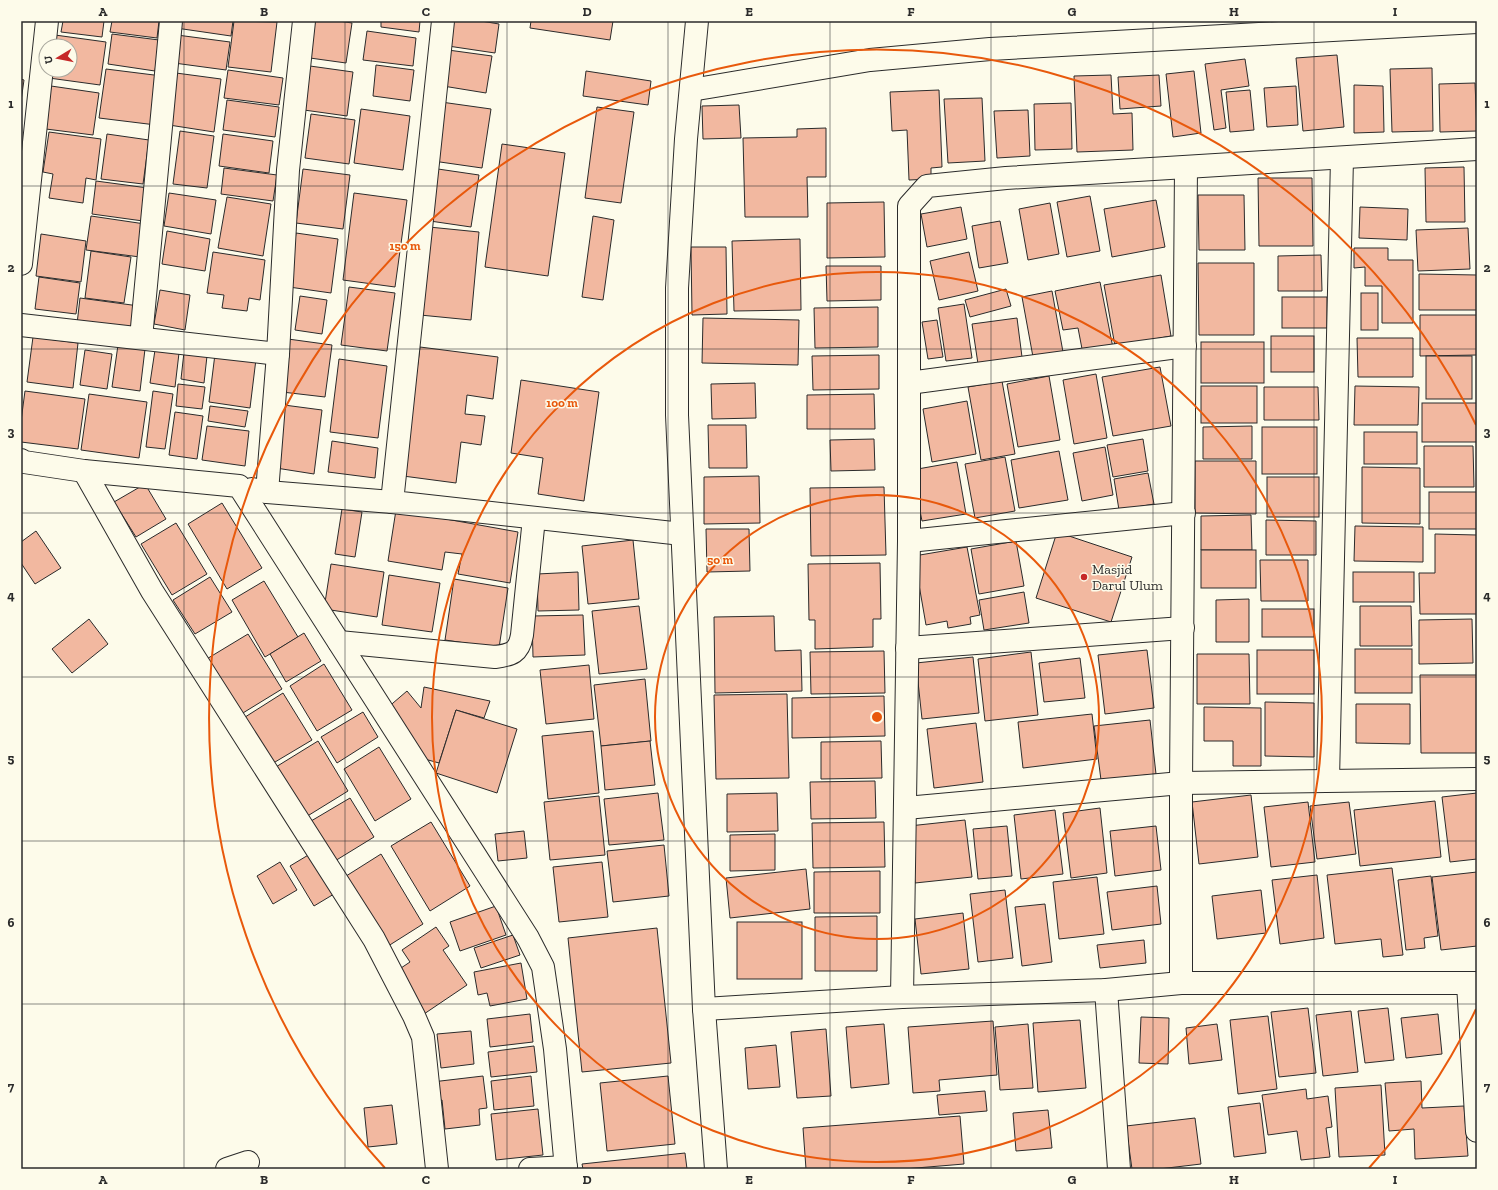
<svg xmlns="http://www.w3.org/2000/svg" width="1498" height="1190" viewBox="0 0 1498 1190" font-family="'Zilla Slab',serif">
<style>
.building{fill:#f2b8a0;stroke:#2b2b2b}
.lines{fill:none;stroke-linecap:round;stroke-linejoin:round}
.street-casing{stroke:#2b2b2b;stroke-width:24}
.street{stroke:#fdfbea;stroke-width:22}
.grid{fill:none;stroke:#2b2b2b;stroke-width:1;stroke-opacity:0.55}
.ring{fill:none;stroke:#e8590c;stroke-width:2}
.poi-dot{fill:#c62828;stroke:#fdfbea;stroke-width:1.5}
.labels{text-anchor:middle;stroke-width:3;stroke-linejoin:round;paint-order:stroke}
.poi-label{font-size:14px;fill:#2b2b2b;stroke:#fdfbea;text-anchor:start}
.centre{fill:#e8590c;stroke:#fdfbea;stroke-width:2}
.ring-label{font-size:12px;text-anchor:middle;font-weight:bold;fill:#e8590c;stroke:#fdfbea;stroke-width:3;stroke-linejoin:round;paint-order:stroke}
.neatline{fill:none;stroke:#2b2b2b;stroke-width:1.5}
.grid-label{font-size:13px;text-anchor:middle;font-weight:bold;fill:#2b2b2b}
</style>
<rect width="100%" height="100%" fill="#fdfbea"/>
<g class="building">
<polygon points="63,21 104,21 102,37 61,32"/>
<polygon points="112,21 159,21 157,38 110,32"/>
<polygon points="177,21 233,21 231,36 176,28"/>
<polygon points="234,21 277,22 271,72 228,67"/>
<polygon points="315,21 339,21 352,23 346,63 310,58"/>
<polygon points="381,21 420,21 419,32 381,27"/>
<polygon points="452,21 481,21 499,24 495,53 448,46"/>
<polygon points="531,21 613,21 610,40 530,28"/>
<polygon points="367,31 416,38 413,66 363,60"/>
<polygon points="112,34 159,40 155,71 108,64"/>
<polygon points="55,35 106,42 100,85 49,78 50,70 70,70 70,46 53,46"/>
<polygon points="177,35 230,42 226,70 174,63"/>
<polygon points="448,50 492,56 486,93 443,86"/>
<polygon points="1337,55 1344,127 1303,131 1296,58"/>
<polygon points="1245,59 1249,86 1221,90 1226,128 1214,130 1205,64"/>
<polygon points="376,65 414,70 410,101 373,96"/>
<polygon points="310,66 353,72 347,116 304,110"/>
<polygon points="1432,68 1433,131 1392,132 1390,69"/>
<polygon points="106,69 162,76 156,125 99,118"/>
<polygon points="228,70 283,78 279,105 224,98"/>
<polygon points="586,71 651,81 648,105 583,96"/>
<polygon points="1194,71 1201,133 1173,137 1166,74"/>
<polygon points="176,73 221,79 214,132 169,125"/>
<polygon points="1111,75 1113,114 1132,113 1133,150 1077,152 1074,76"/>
<polygon points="1159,75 1161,106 1120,109 1118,77"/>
<polygon points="21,79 24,80 21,101"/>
<polygon points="1475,83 1477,131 1440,132 1439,84"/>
<polygon points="1354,85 1383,86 1384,132 1354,133"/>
<polygon points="51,86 99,93 93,135 46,129"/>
<polygon points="1296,86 1298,125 1267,127 1264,88"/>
<polygon points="939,90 942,167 931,168 931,179 909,180 907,130 892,131 890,92"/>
<polygon points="1250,90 1254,130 1230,132 1226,92"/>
<polygon points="982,98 985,161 948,163 944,99"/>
<polygon points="227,100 279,107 275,137 223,130"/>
<polygon points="441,102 491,109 482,168 433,161"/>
<polygon points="1071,103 1072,149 1035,150 1034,104"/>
<polygon points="739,105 741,138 703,139 702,106"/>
<polygon points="597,107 634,112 621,203 585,198"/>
<polygon points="361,109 410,116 403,170 354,163"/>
<polygon points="1028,110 1030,156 997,158 994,111"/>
<polygon points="311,114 355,120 349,164 305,158"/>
<polygon points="826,128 826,177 807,177 808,217 745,217 743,138 797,137 797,129"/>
<polygon points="180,131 214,136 207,188 173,184"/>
<polygon points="49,132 101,139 96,180 86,178 83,203 49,198 53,174 43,172"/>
<polygon points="107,134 149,140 143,184 101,179"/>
<polygon points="223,134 273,141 269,173 219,166"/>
<polygon points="502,144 565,153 548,276 485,267"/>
<polygon points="1464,167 1465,222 1426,222 1425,168"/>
<polygon points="224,168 277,175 273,201 221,194"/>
<polygon points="303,169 350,175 343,229 296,223"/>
<polygon points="438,169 479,175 471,227 430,221"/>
<polygon points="1258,178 1312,178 1313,246 1259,246"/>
<polygon points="96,181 148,188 143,221 92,214"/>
<polygon points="169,193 216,200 211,234 164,226"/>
<polygon points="354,193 407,200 395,287 343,280"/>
<polygon points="1198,195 1244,195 1245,250 1199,250"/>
<polygon points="1090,196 1100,251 1067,257 1057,202"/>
<polygon points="227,197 271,204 263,256 218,248"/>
<polygon points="1156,200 1165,247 1112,257 1104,209"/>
<polygon points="884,202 885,257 827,258 827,203"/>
<polygon points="1050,203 1059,254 1028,260 1019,209"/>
<polygon points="961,207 967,239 927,247 921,214"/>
<polygon points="1360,207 1408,209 1407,240 1359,238"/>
<polygon points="91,216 145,224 140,257 86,250"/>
<polygon points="593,216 614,220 603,300 582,297"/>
<polygon points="1000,221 1008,263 979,268 972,226"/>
<polygon points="429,227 479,232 471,320 420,315"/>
<polygon points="1468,228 1470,269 1418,271 1416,230"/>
<polygon points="167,231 210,239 205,271 162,264"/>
<polygon points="296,233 338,239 331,293 289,287"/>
<polygon points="41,234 86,241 81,282 36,276"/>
<polygon points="800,239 801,310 734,311 732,241"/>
<polygon points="691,247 726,247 727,314 692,315"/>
<polygon points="1354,248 1388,248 1388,260 1413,260 1413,323 1382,323 1382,286 1365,286 1365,267 1354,268"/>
<polygon points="91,251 131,257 124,303 85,298"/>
<polygon points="213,252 265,260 260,300 249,298 247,311 222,308 224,295 207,293"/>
<polygon points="969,252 978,291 939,300 930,261"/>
<polygon points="1321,255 1322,291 1278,291 1278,256"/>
<polygon points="1198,263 1254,263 1254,335 1199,335"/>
<polygon points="826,266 881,266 881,300 827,301"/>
<polygon points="1419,274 1477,275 1477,310 1419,310"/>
<polygon points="1161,275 1171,336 1115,346 1104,285"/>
<polygon points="39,277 80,283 76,314 35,309"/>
<polygon points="1100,282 1113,348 1083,354 1078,328 1063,330 1055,291"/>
<polygon points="349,287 395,293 387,351 341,345"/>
<polygon points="1006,289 1011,306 970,317 965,300"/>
<polygon points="160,290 190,295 185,330 154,324"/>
<polygon points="1052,291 1063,352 1033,357 1022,297"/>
<rect x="1361" y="293" width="17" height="37"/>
<polygon points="300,296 327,300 322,334 295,330"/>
<rect x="1282" y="297" width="45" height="31"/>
<polygon points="80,298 139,306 136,332 77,324"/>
<polygon points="964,304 972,358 946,361 938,308"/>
<polygon points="878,307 878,347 815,348 814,308"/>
<polygon points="1420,315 1477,315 1477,355 1420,356"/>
<polygon points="703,318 799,320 798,365 702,363"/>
<polygon points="1017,318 1022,357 978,364 972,324"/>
<polygon points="937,320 943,357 928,359 922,322"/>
<rect x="1271" y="336" width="43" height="36"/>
<polygon points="33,337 78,343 73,388 27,382"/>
<polygon points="1357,338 1413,338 1413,377 1358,377"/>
<polygon points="288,339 332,345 325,397 282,392"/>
<rect x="1201" y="342" width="63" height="41"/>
<polygon points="118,345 145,349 140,391 112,387"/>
<polygon points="420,347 498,357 493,399 467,395 465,414 485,416 481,445 461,442 456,483 403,476"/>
<polygon points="85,350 112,354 107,389 80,385"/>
<polygon points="155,350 179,353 175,387 150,383"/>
<polygon points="184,352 207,356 204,383 181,379"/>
<polygon points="215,354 256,359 250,408 209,402"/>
<polygon points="879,355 879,389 813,390 812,356"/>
<rect x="1426" y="356" width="46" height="43"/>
<polygon points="339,359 387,366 378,438 330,432"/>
<polygon points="1160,367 1171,426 1113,436 1102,377"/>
<polygon points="1096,374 1107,438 1074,444 1063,380"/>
<polygon points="1049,376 1060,440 1018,447 1007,384"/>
<polygon points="521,380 599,392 584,501 538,494 543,458 511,453"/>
<polygon points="1002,381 1015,454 981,460 968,387"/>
<polygon points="755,383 756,418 712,419 711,384"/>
<polygon points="178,384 205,387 202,409 176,406"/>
<rect x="1201" y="386" width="56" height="37"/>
<polygon points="1355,386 1419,387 1418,425 1354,425"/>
<polygon points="1264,387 1318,387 1319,420 1264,420"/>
<polygon points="25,391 85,399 78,449 21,442 21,421"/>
<polygon points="153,391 173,394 165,449 146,447"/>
<polygon points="89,394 147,402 139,458 81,450"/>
<polygon points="874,394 875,429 807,429 807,395"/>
<polygon points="967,401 976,454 932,462 923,409"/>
<rect x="1422" y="403" width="55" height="39"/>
<polygon points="284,405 322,410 314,474 276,468"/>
<polygon points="210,406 248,411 245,427 208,421"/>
<polygon points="175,412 203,416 197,459 169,455"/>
<polygon points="708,425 746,425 747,468 709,468"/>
<polygon points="207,426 249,431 245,466 202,460"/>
<polygon points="1252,426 1252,459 1203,459 1203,427"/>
<rect x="1262" y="427" width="55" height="47"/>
<rect x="1364" y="432" width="53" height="32"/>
<polygon points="874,439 875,470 831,471 830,440"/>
<polygon points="1143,439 1148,471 1113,477 1107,445"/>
<polygon points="332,441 378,448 375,478 328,472"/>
<polygon points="1424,446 1473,446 1474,487 1424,487"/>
<polygon points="1105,447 1113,495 1082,501 1073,453"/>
<polygon points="1059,451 1068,500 1019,508 1011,460"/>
<polygon points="1005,457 1015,511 975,518 965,464"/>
<polygon points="1195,461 1256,461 1256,514 1195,513"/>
<polygon points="957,462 966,514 922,521 912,470"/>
<polygon points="1362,467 1420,468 1420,524 1362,523"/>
<polygon points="1148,473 1154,504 1119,510 1114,479"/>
<polygon points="759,476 760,523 704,524 704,477"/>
<rect x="1267" y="477" width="52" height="40"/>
<polygon points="145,484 166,519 136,537 114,502"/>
<polygon points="884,487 886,555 811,556 810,488"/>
<rect x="1429" y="492" width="48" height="37"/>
<polygon points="222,503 262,568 227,589 188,524"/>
<polygon points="342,509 362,512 355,557 335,554"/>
<polygon points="396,510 518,532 510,583 458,574 462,554 445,552 442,570 388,561"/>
<polygon points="1251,515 1252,550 1201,550 1201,516"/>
<polygon points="1266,520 1316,521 1316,555 1266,555"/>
<polygon points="176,523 207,574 172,595 141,544"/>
<polygon points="1355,526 1423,527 1423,562 1354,561"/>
<polygon points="706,529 749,529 750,571 707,572"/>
<polygon points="36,531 61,568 35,584 21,563 21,542"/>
<polygon points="1057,532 1132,557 1111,622 1036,598"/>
<polygon points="1435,534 1477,535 1477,614 1420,614 1419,573 1435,573"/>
<polygon points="633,540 639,599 588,604 582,546"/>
<polygon points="1016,541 1024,586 979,594 971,549"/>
<polygon points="967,547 980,615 970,617 971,624 948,628 947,621 926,625 914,556"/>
<rect x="1201" y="550" width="55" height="38"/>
<polygon points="1260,560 1308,560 1308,601 1261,601"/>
<polygon points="880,563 881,619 873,619 873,647 815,649 815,620 809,620 808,564"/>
<polygon points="331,564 384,572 377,617 324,609"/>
<polygon points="578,572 579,610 538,611 537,574"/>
<rect x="1353" y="572" width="61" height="30"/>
<polygon points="389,575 440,583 432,632 382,625"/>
<polygon points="210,577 232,612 195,634 173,600"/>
<polygon points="454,579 508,588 499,648 445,640"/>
<polygon points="264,581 298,637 265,657 232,600"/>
<polygon points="1024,592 1029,623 984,630 979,600"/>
<polygon points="1249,599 1249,642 1216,642 1216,600"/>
<polygon points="639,606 647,669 599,674 592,611"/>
<polygon points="1360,606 1411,606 1412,646 1360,646"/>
<rect x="1262" y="609" width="52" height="28"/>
<polygon points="583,615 585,655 533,657 532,616"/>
<polygon points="774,616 775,651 801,650 802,691 715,693 714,617"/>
<polygon points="89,619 108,644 72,673 52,649"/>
<polygon points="1472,619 1473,663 1419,664 1419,620"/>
<polygon points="304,633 321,661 286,682 270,654"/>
<polygon points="248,634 282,689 238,716 205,660"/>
<rect x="1355" y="649" width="57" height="44"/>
<polygon points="1147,650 1154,708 1105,714 1098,655"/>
<rect x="1257" y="650" width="57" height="44"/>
<polygon points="884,651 885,693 811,694 810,652"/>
<polygon points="1031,652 1038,715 985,721 978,659"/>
<polygon points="1197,654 1249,654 1250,704 1197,704"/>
<polygon points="973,657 979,713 922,719 916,663"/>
<polygon points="1080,658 1085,698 1044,702 1039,663"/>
<polygon points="324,664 352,710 317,731 290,686"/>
<polygon points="589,665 594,719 546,724 540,670"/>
<polygon points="1420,675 1477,675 1477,753 1421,753"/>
<polygon points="645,679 651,741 601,746 594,685"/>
<polygon points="424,687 490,701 484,718 456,710 439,763 421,758 386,709 407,691 421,708"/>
<polygon points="283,693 312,740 270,765 242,719"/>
<polygon points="787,694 789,778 716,779 714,695"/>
<polygon points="884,696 885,736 792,738 792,698"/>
<polygon points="1265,702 1314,703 1314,757 1265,756"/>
<polygon points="1356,704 1410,704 1410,744 1356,743"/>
<polygon points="1204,707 1261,708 1261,766 1233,766 1233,741 1204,741"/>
<polygon points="456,710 517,729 497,793 436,773"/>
<polygon points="363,712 378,737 337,763 321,737"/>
<polygon points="1092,714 1097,759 1023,768 1018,722"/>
<polygon points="1150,720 1156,774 1101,780 1094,726"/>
<polygon points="976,723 983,782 934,788 927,729"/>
<polygon points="593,731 599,793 548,799 542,736"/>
<polygon points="318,741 348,791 301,820 271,770"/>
<polygon points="650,741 655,785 605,790 601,746"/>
<polygon points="881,741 882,778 821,779 821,742"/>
<polygon points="379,747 411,799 375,821 344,769"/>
<polygon points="875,781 876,818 811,819 810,782"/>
<polygon points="658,793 664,840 609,845 604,799"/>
<polygon points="777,793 778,831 727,832 727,794"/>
<polygon points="1477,793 1477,859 1450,862 1442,797"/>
<polygon points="1251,795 1258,857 1199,864 1192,802"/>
<polygon points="599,796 605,855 550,860 544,802"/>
<polygon points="350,798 374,837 330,864 306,824"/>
<polygon points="1435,801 1441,857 1360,866 1354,810"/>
<polygon points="1308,802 1315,862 1271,867 1264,807"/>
<polygon points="1349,802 1356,854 1317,859 1310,806"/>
<polygon points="1100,808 1107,873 1071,878 1063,813"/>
<polygon points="1055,810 1063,874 1021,879 1014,815"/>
<polygon points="965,820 972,877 915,883 909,826"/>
<polygon points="431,822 470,886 430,911 391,846"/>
<polygon points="884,822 885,867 813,868 812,823"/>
<polygon points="1007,826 1012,876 978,879 973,829"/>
<polygon points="1156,826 1161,870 1115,876 1110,831"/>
<polygon points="524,831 527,858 498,861 495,834"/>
<polygon points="775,834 775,870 730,871 730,835"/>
<polygon points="664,845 669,896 613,902 607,851"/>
<polygon points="315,851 339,891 314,906 290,866"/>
<polygon points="381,854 423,924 385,948 343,878"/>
<polygon points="280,862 297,890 273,904 257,876"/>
<polygon points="602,862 608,917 559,922 553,867"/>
<polygon points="1392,868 1403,955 1383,957 1381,939 1335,944 1327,875"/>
<polygon points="806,869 810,909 730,918 726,878"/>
<polygon points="880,871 880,913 814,913 814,872"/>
<polygon points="1477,872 1477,946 1441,950 1432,877"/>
<polygon points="1317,875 1324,938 1280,944 1272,880"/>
<polygon points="1431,876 1438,936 1424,938 1425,948 1406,950 1398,880"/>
<polygon points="1097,877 1104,934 1059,939 1053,882"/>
<polygon points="1157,886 1161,924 1112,930 1107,892"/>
<polygon points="1005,890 1013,958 978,962 970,894"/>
<polygon points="1261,890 1266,933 1217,939 1212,896"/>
<polygon points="1045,904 1052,962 1022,966 1015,907"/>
<polygon points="496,906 506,935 460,951 450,922"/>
<polygon points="963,913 969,969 921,974 915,919"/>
<polygon points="877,916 877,971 815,971 815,917"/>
<rect x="737" y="922" width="65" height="57"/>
<polygon points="436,927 449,946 443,950 467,985 424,1014 395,972 410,962 402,950"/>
<polygon points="657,928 671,1063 582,1072 568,938"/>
<polygon points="513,935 520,955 481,968 474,948"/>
<polygon points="1144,940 1146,963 1100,968 1097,945"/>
<polygon points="521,963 527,999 490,1006 487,993 478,995 474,972"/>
<polygon points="1308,1008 1316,1073 1279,1077 1271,1012"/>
<polygon points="1388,1008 1394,1060 1365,1063 1358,1011"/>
<polygon points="1351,1011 1358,1072 1323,1076 1316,1015"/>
<polygon points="530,1014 533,1042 490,1047 487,1019"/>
<polygon points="1438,1014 1442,1054 1406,1058 1401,1018"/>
<polygon points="1268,1016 1277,1089 1238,1094 1230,1020"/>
<polygon points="1141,1017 1169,1018 1168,1064 1139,1063"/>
<polygon points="1080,1020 1086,1088 1038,1092 1033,1023"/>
<polygon points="993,1021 997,1075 939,1080 940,1091 913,1093 908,1027"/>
<polygon points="884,1024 889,1084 851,1088 846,1027"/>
<polygon points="1028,1024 1033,1088 1000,1090 995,1027"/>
<polygon points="1217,1024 1222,1060 1189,1064 1186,1028"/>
<polygon points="826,1029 831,1096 797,1098 791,1032"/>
<polygon points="471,1031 474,1064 441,1068 437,1034"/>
<polygon points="776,1045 780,1087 748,1089 745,1048"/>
<polygon points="534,1046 537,1072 491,1077 488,1052"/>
<polygon points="483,1076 487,1108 479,1109 480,1125 445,1129 442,1100 434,1101 432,1082"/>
<polygon points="531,1076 534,1106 494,1110 491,1081"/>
<polygon points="668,1076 675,1144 607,1151 600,1083"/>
<polygon points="1421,1081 1422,1108 1464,1106 1468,1156 1415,1159 1414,1129 1389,1131 1385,1083"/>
<polygon points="1381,1085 1385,1155 1339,1157 1335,1088"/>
<polygon points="1306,1089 1307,1099 1328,1096 1332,1127 1326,1128 1330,1157 1301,1160 1297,1131 1268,1135 1262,1095"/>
<polygon points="985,1091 987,1111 939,1115 937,1095"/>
<polygon points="1260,1103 1266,1153 1234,1157 1228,1107"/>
<polygon points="392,1105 397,1144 368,1147 364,1108"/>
<polygon points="538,1109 543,1155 496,1160 491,1114"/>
<polygon points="1048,1110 1052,1148 1016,1151 1013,1113"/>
<polygon points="960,1116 964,1164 904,1169 806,1169 803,1128"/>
<polygon points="1195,1118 1201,1164 1159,1169 1132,1169 1126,1126"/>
<polygon points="685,1153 687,1169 583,1169 582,1164"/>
</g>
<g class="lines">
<defs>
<g id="street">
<polyline points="443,21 392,502 682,534"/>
<polyline points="697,21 686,139 677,288 677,415 704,1009 716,1169"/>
<polyline points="691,90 870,60 990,49 1477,22"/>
<polyline points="21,264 47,21"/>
<polyline points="21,325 278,354"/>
<polyline points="141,338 171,21"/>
<polyline points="909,383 1185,346"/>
<polyline points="21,460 24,462 84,471 239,486 528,938 543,967 555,1049 566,1169"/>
<polyline points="84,471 152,591 374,939 414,1016 423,1037 437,1169"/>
<polyline points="252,489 267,492 392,502"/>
<polyline points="267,492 278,354 288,170 304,21"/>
<polyline points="909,541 1184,513"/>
<path d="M339,642L495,657C511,655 519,653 522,635L534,518"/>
<polyline points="907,648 1183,628"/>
<polyline points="1328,780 1342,158"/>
<polyline points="906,808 1181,783 1477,779"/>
<polyline points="1181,983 1181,783 1186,168"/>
<polyline points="1468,984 1477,1131"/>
<polyline points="1106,990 1119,1169"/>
<polyline points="902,997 909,541 909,206 927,186 1006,178 1477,149"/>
<polyline points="704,1009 902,997 1106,990 1181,983 1477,983"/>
<polyline points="227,1169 248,1162"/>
<polyline points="530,1169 566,1167"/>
</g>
</defs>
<use href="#street" class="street-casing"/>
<use href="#street" class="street"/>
</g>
<path class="grid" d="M184,21V1169M345,21V1169M507,21V1169M668,21V1169M830,21V1169M991,21V1169M1153,21V1169M1314,21V1169M21,186H1477M21,349H1477M21,513H1477M21,677H1477M21,841H1477M21,1004H1477"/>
<g class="ring">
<circle cx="877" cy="717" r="222"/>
<circle cx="877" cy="717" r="445"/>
<path d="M1476 1009A667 667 0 0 1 1369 1168M385 1168A667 667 0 1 1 1476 425"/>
</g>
<circle class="poi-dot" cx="1084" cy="577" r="4"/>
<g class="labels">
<g class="poi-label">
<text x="1092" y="574">Masjid<tspan x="1092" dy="16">Darul Ulum</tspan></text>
</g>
</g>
<circle cx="877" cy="717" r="6" class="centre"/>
<g class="ring-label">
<text x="405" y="250">150 m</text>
<text x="562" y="407">100 m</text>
<text x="720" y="564">50 m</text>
</g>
<rect width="1498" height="1190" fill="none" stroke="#fdfbea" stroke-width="44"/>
<g transform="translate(58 58) rotate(260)"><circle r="19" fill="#fdfbea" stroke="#a9a89e"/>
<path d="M0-3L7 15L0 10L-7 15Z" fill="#c62828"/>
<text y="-6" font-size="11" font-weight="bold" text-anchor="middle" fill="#2b2b2b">U</text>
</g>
<rect x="22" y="22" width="1454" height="1146" class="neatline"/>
<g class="grid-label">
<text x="103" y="16">A</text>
<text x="264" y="16">B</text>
<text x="426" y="16">C</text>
<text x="587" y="16">D</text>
<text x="749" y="16">E</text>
<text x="911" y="16">F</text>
<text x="1072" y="16">G</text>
<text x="1234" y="16">H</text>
<text x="1395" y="16">I</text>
<text x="11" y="108">1</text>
<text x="1487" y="108">1</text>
<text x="11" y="272">2</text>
<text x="1487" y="272">2</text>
<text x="11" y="436">3</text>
<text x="1487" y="436">3</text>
<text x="11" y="600">4</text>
<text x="1487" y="600">4</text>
<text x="11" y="763">5</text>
<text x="1487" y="763">5</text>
<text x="11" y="927">6</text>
<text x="1487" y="927">6</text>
<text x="11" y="1091">7</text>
<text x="1487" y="1091">7</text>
<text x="103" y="1184">A</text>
<text x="264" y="1184">B</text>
<text x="426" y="1184">C</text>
<text x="587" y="1184">D</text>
<text x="749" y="1184">E</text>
<text x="911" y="1184">F</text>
<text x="1072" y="1184">G</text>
<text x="1234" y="1184">H</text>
<text x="1395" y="1184">I</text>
</g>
</svg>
